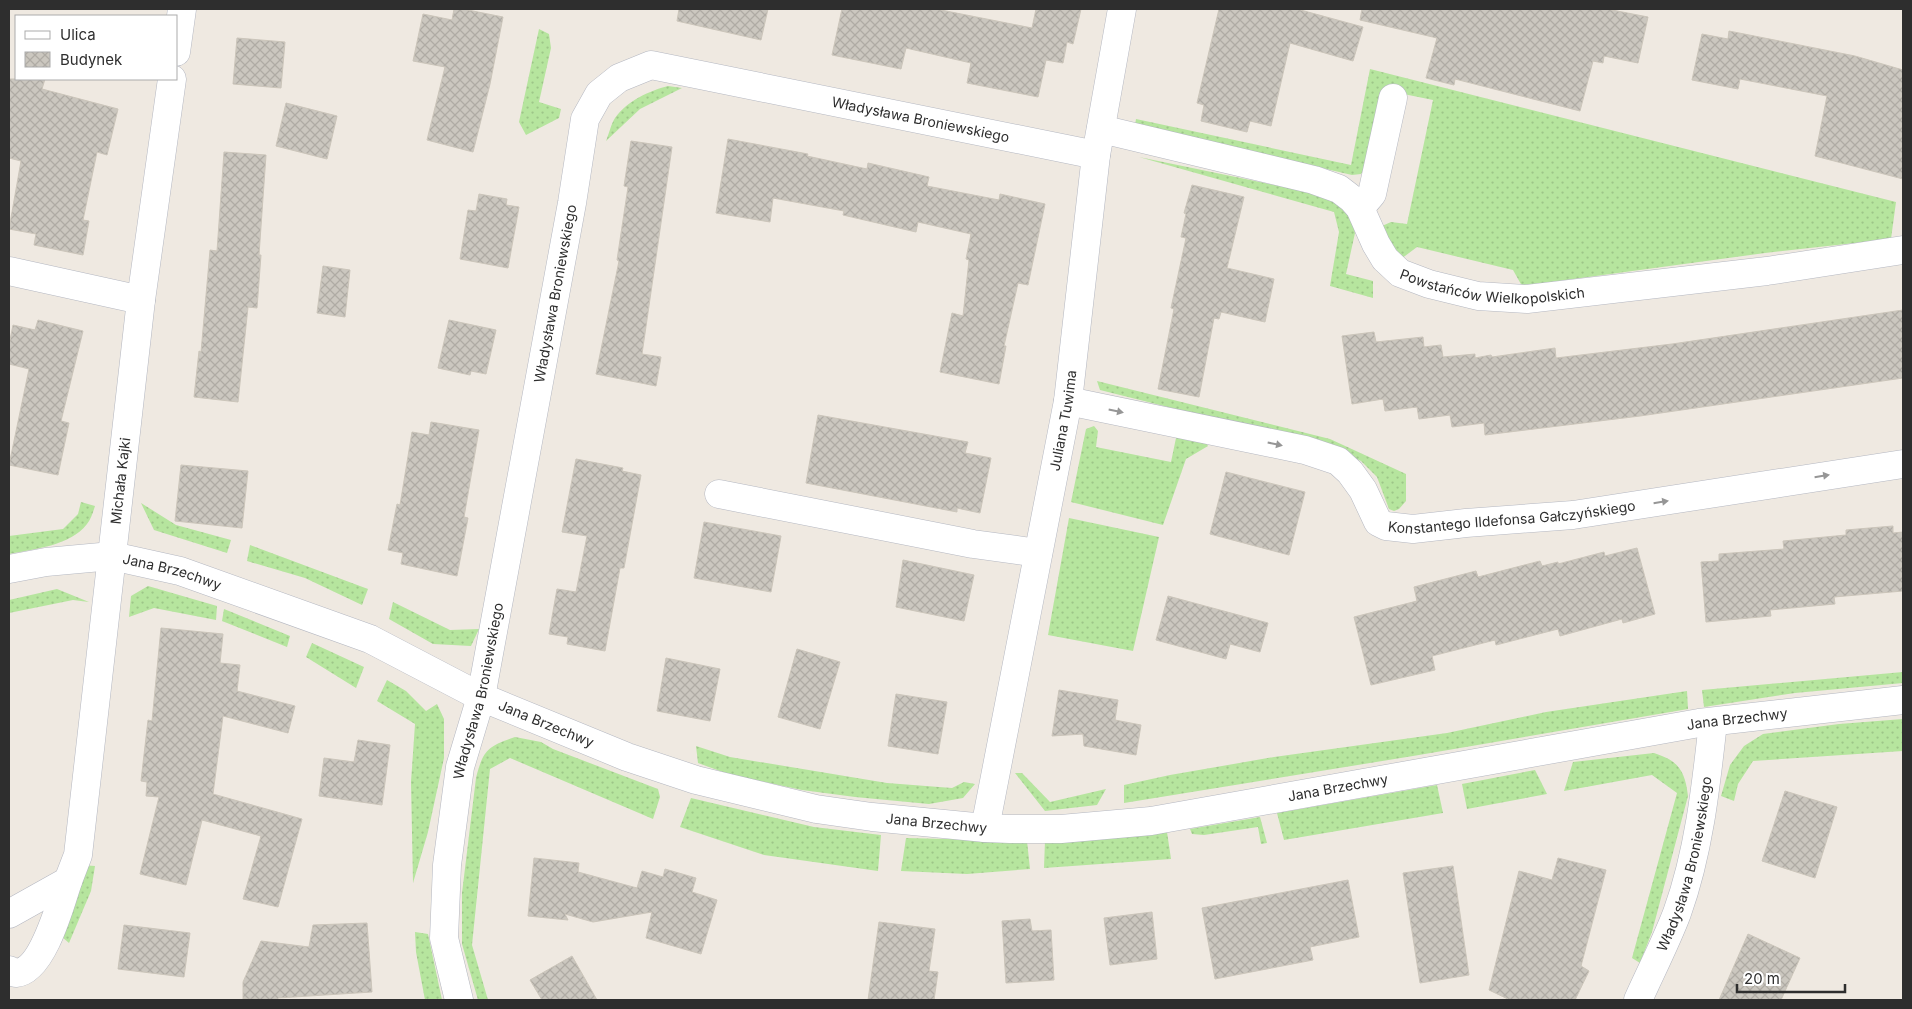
<svg xmlns="http://www.w3.org/2000/svg" width="1912" height="1009" viewBox="0 0 1912 1009" font-family="Inter,sans-serif">
<style>
.grass{fill:url(#grass-dots)}
.building{fill:url(#building-cross-hatch);stroke:#cbc5ba}
.lines{fill:none;stroke-linecap:round;stroke-linejoin:round}
.minor-casing{stroke:#b4b7c1;stroke-width:29}
.minor{stroke:#fff;stroke-width:28}
.oneway{fill:#969696}
.labels{text-anchor:middle;stroke-width:4;stroke-linejoin:round;paint-order:stroke}
.street-label{font-size:14px;fill:#2e2e2e;stroke:#fff}
</style>
<defs>
<pattern id="grass-dots" width="8" height="8" patternUnits="userSpaceOnUse" patternTransform="scale(1.25)"><rect width="8" height="8" fill="#b6e59e"/><path d="M2 2h.1M6 6h.1" fill="none" stroke="#9dc588" stroke-width="1.8" stroke-linecap="round"/></pattern>
<pattern id="building-cross-hatch" width="8" height="8" patternUnits="userSpaceOnUse" patternTransform="scale(1.25)"><rect width="8" height="8" fill="#cbc7bf"/><path d="M0 0l8 8M0 8l8-8" fill="none" stroke="#afaba4"/></pattern>
</defs>
<rect width="100%" height="100%" fill="#efe9e1"/>
<g class="grass">
<polygon points="539,29 549,34 551,48 539,102 561,109 559,118 526,135 519,122"/>
<polygon points="1370,69 1896,202 1891,239 1765,253 1522,286 1513,270 1417,247 1401,259 1393,254 1382,226 1391,222 1407,224 1433,100 1384,90 1366,166 1361,174 1352,175 1135,125 1136,119 1351,165"/>
<path d="M668,86L682,88L640,109L606,141C609,134 611,124 615,118C627,101 649,91 668,86Z"/>
<polygon points="1139,157 1338,198 1351,215 1355,233 1346,274 1373,281 1373,298 1330,286 1339,232 1334,212"/>
<polygon points="1097,381 1330,439 1406,474 1406,501 1399,509 1394,511 1389,509 1377,477 1361,461 1342,452 1304,441 1100,390"/>
<polygon points="1094,426 1098,431 1096,447 1171,462 1176,438 1186,434 1203,438 1208,446 1186,459 1163,525 1071,502 1086,429"/>
<path d="M81,502L95,506C93,512 91,519 87,524C70,546 34,549 9,554V536L63,529L78,514Z"/>
<polygon points="141,503 176,525 231,540 227,553 154,530"/>
<polygon points="1069,518 1159,537 1133,651 1048,635"/>
<polygon points="250,545 368,589 362,605 305,578 247,561"/>
<polygon points="148,586 217,606 216,620 154,608 129,617 131,596"/>
<polygon points="57,589 89,602 73,600 9,613 9,600"/>
<polygon points="393,602 450,630 479,629 471,646 433,644 389,619"/>
<polygon points="224,609 290,636 287,647 222,621"/>
<polygon points="312,643 364,667 356,688 306,657"/>
<polygon points="1903,672 1903,683 1795,693 1704,707 1702,690"/>
<polygon points="387,680 406,691 426,711 437,704 444,719 444,758 428,832 413,883 411,782 415,724 377,701"/>
<polygon points="1687,691 1688,709 1413,756 1124,803 1124,785 1170,775 1274,757 1447,733 1546,712"/>
<polygon points="1903,719 1903,751 1753,761 1738,784 1734,801 1721,796 1730,765 1744,746 1763,734 1839,724"/>
<path d="M515,737L541,742L553,749L658,789L660,797L653,819L510,758L490,769L472,945L488,1000H478L462,944V893L476,778C483,750 488,746 515,737Z"/>
<polygon points="696,746 730,757 887,783 952,788 964,782 975,784 963,798 929,804 855,797 802,790 731,775 698,763"/>
<path d="M1654,753C1679,761 1685,771 1688,796L1652,932L1640,963L1632,958L1677,793L1652,775L1564,791L1573,762Z"/>
<polygon points="1535,770 1547,794 1467,809 1462,784"/>
<polygon points="1015,773 1022,773 1050,802 1106,789 1097,805 1045,811"/>
<polygon points="1437,785 1443,813 1284,840 1277,813"/>
<polygon points="691,798 814,827 881,835 878,871 764,855 680,827"/>
<polygon points="1260,817 1267,843 1261,844 1258,827 1204,835 1192,834 1190,829"/>
<polygon points="1167,832 1171,859 1044,868 1045,840"/>
<polygon points="906,838 1027,841 1030,869 967,874 901,871"/>
<polygon points="81,865 95,866 91,891 69,943 62,937"/>
<polygon points="415,932 428,934 442,1000 425,1000 416,952"/>
</g>
<g class="building">
<polygon points="454,9 463,9 503,17 490,84 473,152 427,140 445,67 413,61 423,14 452,20"/>
<polygon points="679,9 768,9 761,40 677,21"/>
<polygon points="842,9 936,9 1032,28 1036,9 1081,9 1073,44 1067,42 1063,63 1046,60 1038,97 967,83 971,63 906,48 901,69 832,55"/>
<polygon points="1219,9 1297,9 1363,27 1353,61 1290,43 1271,126 1250,121 1247,132 1201,121 1204,105 1197,103"/>
<polygon points="1362,9 1607,9 1648,17 1638,63 1604,56 1603,63 1593,61 1580,111 1455,79 1454,85 1426,78 1437,38 1360,20"/>
<polygon points="1729,31 1855,56 1903,70 1903,179 1815,156 1827,96 1740,79 1738,89 1692,80 1702,34 1728,39"/>
<polygon points="237,38 285,42 281,88 233,84"/>
<polygon points="9,79 45,79 42,89 118,109 107,155 97,152 83,220 89,221 83,255 34,245 36,234 9,229 21,161 9,158"/>
<polygon points="286,103 337,116 327,159 276,146"/>
<polygon points="728,139 808,154 807,156 867,169 868,163 929,177 927,186 999,200 1000,194 1045,204 1028,285 1018,283 1004,346 1006,346 999,384 940,372 952,313 963,316 969,260 966,259 971,234 918,222 916,232 843,215 844,211 773,198 770,222 716,213"/>
<polygon points="631,141 672,147 642,354 661,357 656,386 596,374 619,261 617,260 628,187 624,186"/>
<polygon points="224,152 266,155 259,255 261,255 257,308 248,307 238,402 194,397 199,351 201,352 210,250 217,251"/>
<polygon points="1192,185 1244,197 1227,268 1274,279 1265,322 1221,312 1219,319 1214,318 1199,397 1158,389 1174,309 1171,308 1186,238 1181,237 1186,214 1184,213"/>
<polygon points="479,194 507,199 506,205 519,207 508,268 460,259 468,210 476,211"/>
<polygon points="323,266 350,270 345,317 317,313"/>
<polygon points="1903,310 1903,378 1640,416 1485,435 1484,423 1452,427 1450,415 1419,419 1417,407 1385,411 1383,399 1352,404 1342,336 1374,332 1376,342 1423,337 1424,347 1441,345 1443,357 1475,354 1475,358 1491,355 1492,357 1555,348 1556,358 1672,344"/>
<polygon points="38,320 83,331 61,421 69,423 58,475 9,465 29,369 9,364 9,345 13,325 35,330"/>
<polygon points="449,320 496,330 486,374 471,371 470,375 438,368"/>
<polygon points="818,415 968,442 965,453 991,458 980,513 957,508 957,512 806,483"/>
<polygon points="431,422 479,430 464,517 468,518 457,576 401,564 403,553 388,550 397,504 400,505 412,432 429,435"/>
<polygon points="576,459 623,468 622,471 641,475 624,568 620,568 605,651 567,644 568,637 549,634 557,589 576,592 587,536 562,532"/>
<polygon points="181,465 248,471 242,528 175,521"/>
<polygon points="1226,472 1305,492 1289,555 1210,534"/>
<polygon points="704,522 781,536 771,592 694,578"/>
<polygon points="1893,526 1893,533 1903,532 1903,591 1834,597 1835,604 1770,610 1771,616 1706,622 1701,562 1719,561 1719,554 1784,549 1783,541 1846,535 1846,530"/>
<polygon points="1637,548 1655,614 1623,623 1622,619 1560,636 1558,629 1496,645 1495,640 1432,656 1435,670 1371,685 1354,617 1417,601 1414,587 1476,571 1478,577 1540,561 1542,566 1558,562 1558,564 1604,552 1605,556"/>
<polygon points="903,560 974,575 964,621 896,607"/>
<polygon points="1168,596 1268,623 1260,652 1230,644 1226,659 1156,640"/>
<polygon points="161,628 223,634 220,663 240,665 237,691 295,706 288,733 223,716 213,794 302,819 278,907 243,899 261,836 202,820 186,885 140,874 159,797 146,796 147,782 141,781 148,720 152,721"/>
<polygon points="797,649 840,662 820,729 778,717"/>
<polygon points="666,658 720,669 710,721 657,711"/>
<polygon points="1059,690 1118,700 1115,720 1141,725 1136,755 1084,746 1083,734 1052,736"/>
<polygon points="896,694 947,702 938,754 888,746"/>
<polygon points="358,740 390,745 382,805 319,796 324,758 354,762"/>
<polygon points="1785,791 1837,807 1815,878 1762,861"/>
<polygon points="534,858 579,863 578,872 637,888 642,871 663,877 665,869 696,878 692,892 717,900 701,954 646,938 652,912 593,922 565,914 568,920 528,916"/>
<polygon points="1558,858 1606,870 1581,966 1589,971 1575,1000 1510,1000 1489,990 1519,871 1552,880"/>
<polygon points="1453,866 1469,975 1420,983 1403,873"/>
<polygon points="1348,880 1359,937 1310,947 1313,960 1215,979 1202,908"/>
<polygon points="1152,912 1157,959 1110,965 1104,918"/>
<polygon points="1030,919 1032,931 1051,930 1054,980 1006,983 1002,921"/>
<polygon points="879,922 935,929 929,971 938,972 934,1000 868,1000"/>
<polygon points="367,923 372,992 278,998 278,1000 243,999 243,982 261,941 309,947 313,925"/>
<polygon points="124,925 190,933 184,977 118,969"/>
<polygon points="1748,934 1800,958 1781,1000 1719,1000"/>
<polygon points="572,956 597,1000 542,1000 530,980"/>
</g>
<g class="lines">
<defs>
<g id="minor">
<polyline points="176,52 182,9"/>
<path id="s1" d="M1101,129L1314,180L1339,189L1352,199L1360,208L1376,244L1385,259L1400,273L1429,284L1478,296L1527,299L1767,271L1903,250"/>
<polyline points="1360,208 1372,194 1393,98"/>
<polyline points="9,271 141,300"/>
<path id="s2" d="M1068,401L1305,450L1338,461L1350,472L1363,490L1378,522L1386,526L1413,529L1466,523L1573,515L1903,464"/>
<polyline points="719,494 973,544 1038,553"/>
<path id="s3" d="M9,569L46,562L112,556L180,571L370,639L481,697L627,757L696,780L816,809L872,817L985,828L1010,829H1061L1151,821L1699,723L1903,700"/>
<path id="s4" d="M985,828L1068,401L1096,155L1122,9"/>
<path id="s5" d="M9,914L68,881L78,855L141,300L172,79"/>
<path d="M9,970C11,971 14,973 16,973C43,971 61,902 68,881"/>
<path id="s6" d="M459,1000L444,938L447,865L460,767L481,697L572,203L585,119L599,94L619,78L651,65L1096,155"/>
<path id="s7" d="M1638,1000C1651,971 1666,942 1677,913C1699,852 1706,786 1713,722"/>
</g>
</defs>
<use href="#minor" class="minor-casing"/>
<use href="#minor" class="minor"/>
</g>
<defs><path id="oneway-solid" d="M-6-.8H1V-3.2L6.5 0L1 3.2V.8H-6Z" transform="scale(1.25)"/></defs>
<g class="oneway">
<use href="#oneway-solid" transform="translate(1116 411) rotate(12)"/>
<use href="#oneway-solid" transform="translate(1275 444) rotate(12)"/>
<use href="#oneway-solid" transform="translate(1822 476) rotate(-9)"/>
<use href="#oneway-solid" transform="translate(1661 502) rotate(-9)"/>
</g>
<g class="labels">
<g class="street-label">
<text dy="5" stroke="none"><textPath href="#s6" startOffset="1260">Władysława Broniewskiego</textPath></text>
<text dy="5" stroke="none"><textPath href="#s1" startOffset="446">Powstańców Wielkopolskich</textPath></text>
<text dy="5" stroke="none"><textPath href="#s6" startOffset="719">Władysława Broniewskiego</textPath></text>
<text dy="5" stroke="none"><textPath href="#s4" startOffset="415">Juliana Tuwima</textPath></text>
<text dy="5" stroke="none"><textPath href="#s5" startOffset="472">Michała Kajki</textPath></text>
<text dy="5" stroke="none"><textPath href="#s2" startOffset="486">Konstantego Ildefonsa Gałczyńskiego</textPath></text>
<text dy="5" stroke="none"><textPath href="#s3" startOffset="166">Jana Brzechwy</textPath></text>
<text dy="5" stroke="none"><textPath href="#s6" startOffset="314">Władysława Broniewskiego</textPath></text>
<text dy="5" stroke="none"><textPath href="#s3" startOffset="1786">Jana Brzechwy</textPath></text>
<text dy="5" stroke="none"><textPath href="#s3" startOffset="571">Jana Brzechwy</textPath></text>
<text dy="5" stroke="none"><textPath href="#s3" startOffset="1381">Jana Brzechwy</textPath></text>
<text dy="5" stroke="none"><textPath href="#s3" startOffset="976">Jana Brzechwy</textPath></text>
<text dy="5" stroke="none"><textPath href="#s7" startOffset="145">Władysława Broniewskiego</textPath></text>
</g>
</g>
<rect width="1912" height="1009" fill="none" stroke="#2e2e2e" stroke-width="20"/>
<rect x="15" y="15" width="162" height="65" fill="#ffffff" stroke="#ababab"/>
<rect x="25" y="31" width="25" height="8" fill="#ffffff" stroke="#ababab"/>
<text x="60" y="40" font-size="15" fill="#2e2e2e">Ulica</text>
<rect x="25" y="52" width="25" height="15" fill="url(#building-cross-hatch)" stroke="#ababab"/>
<text x="60" y="65" font-size="15" fill="#2e2e2e">Budynek</text>
<path d="M1737 984v8h108v-8" fill="none" stroke="#2e2e2e" stroke-width="2.5"/>
<text x="1744" y="984" font-size="15" fill="#2e2e2e" stroke="#ffffff" stroke-width="4" paint-order="stroke">20 m</text>
</svg>
